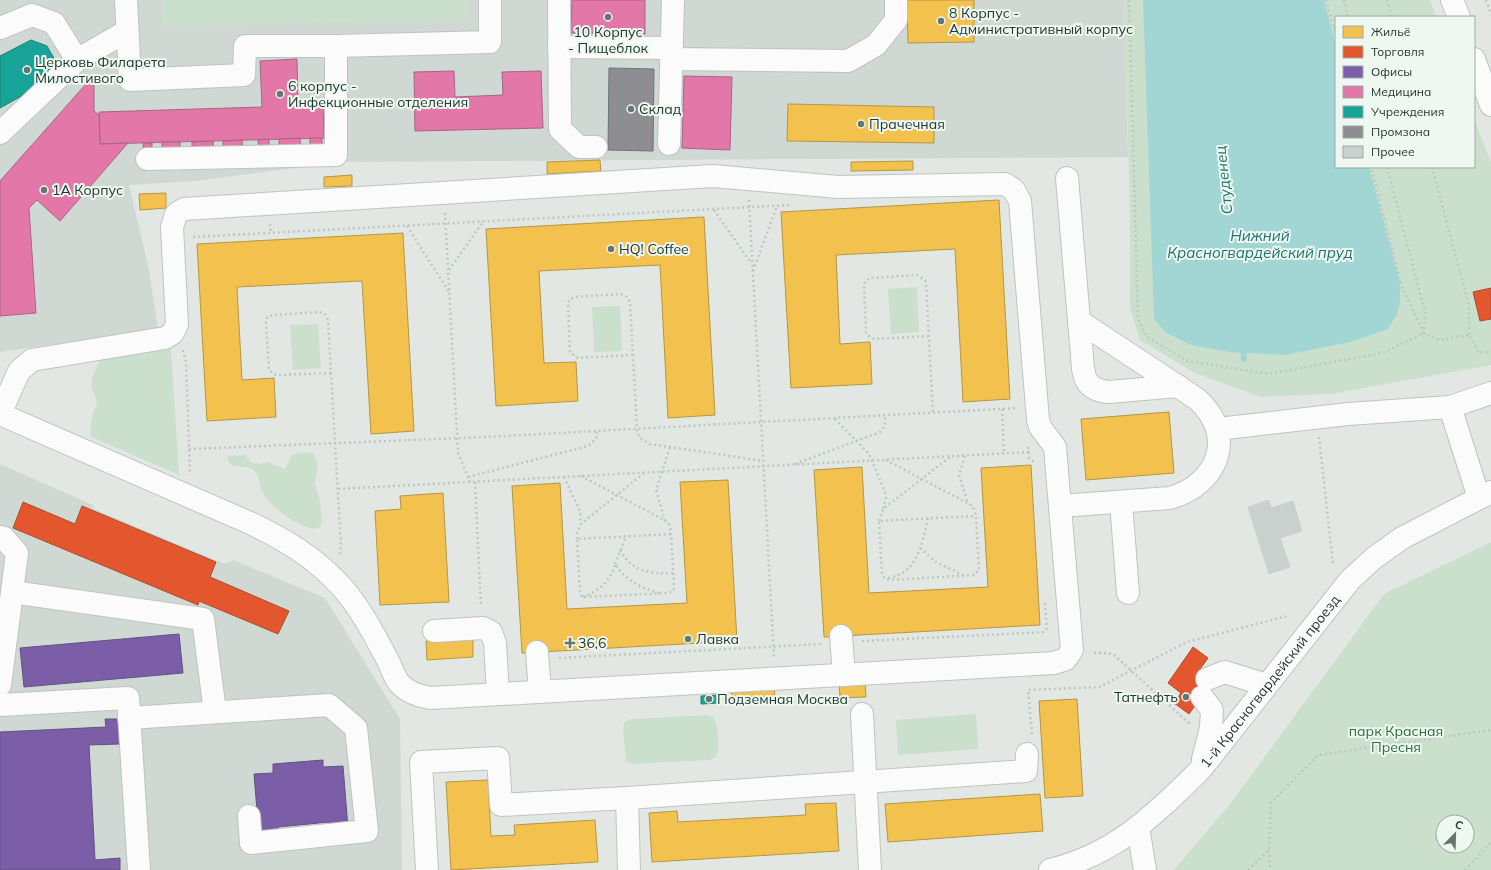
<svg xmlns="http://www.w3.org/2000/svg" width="1491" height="870" viewBox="0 0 1491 870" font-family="Mulish,sans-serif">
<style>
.built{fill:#cfd8d3}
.green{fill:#cae0cd;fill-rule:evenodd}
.water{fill:#a2d6d5}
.homes{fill:#f2c14e;stroke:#b39844}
.shops{fill:#e4572e;stroke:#a94e2e}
.offices{fill:#7b5ea7;stroke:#605383}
.health{fill:#e377a8;stroke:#a86483}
.public{fill:#17a398;stroke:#1a8378}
.industry{fill:#8d8d92;stroke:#6c7474}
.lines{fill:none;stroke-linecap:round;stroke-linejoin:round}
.stream{stroke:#a2d6d5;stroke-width:6}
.building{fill:#cad0cd;stroke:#cad0cd}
.minor-casing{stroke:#bfc4c1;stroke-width:24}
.path{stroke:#bfc7c3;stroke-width:2.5;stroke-dasharray:2 3;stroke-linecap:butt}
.minor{stroke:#fbfbfb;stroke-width:22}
.poi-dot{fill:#64766e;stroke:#eff7f1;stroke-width:1.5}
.labels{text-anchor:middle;stroke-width:4;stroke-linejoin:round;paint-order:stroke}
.poi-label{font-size:14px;fill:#20392e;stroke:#eff7f1;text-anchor:start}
.street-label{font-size:14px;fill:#20392e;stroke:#eff7f1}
.park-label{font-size:14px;fill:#2c6f3a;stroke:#eff7f1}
.water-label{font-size:15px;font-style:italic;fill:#1c7373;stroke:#eff7f1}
</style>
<rect width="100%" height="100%" fill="#e2e7e4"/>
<g class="built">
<polygon points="0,0 1124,0 1128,157 341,162 194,181 129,185 149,270 158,329 0,352"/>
<polygon points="0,464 93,505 94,509 225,564 233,560 325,598 400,719 402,870 0,870"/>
</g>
<g class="green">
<polygon points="161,0 465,0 466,20 162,26"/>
<polygon points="1124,0 1430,0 1436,17 1336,17 1336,167 1474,167 1474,118 1491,163 1491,365 1331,394 1261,397 1195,373 1140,340 1130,308 1130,212"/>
<polygon points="917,287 919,332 891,334 888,289"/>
<polygon points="620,306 622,351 594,352 592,307"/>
<polygon points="318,324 321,368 293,370 290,325"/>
<polygon points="171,348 179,475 91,437 91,419 97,403 92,388 92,378 97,366 102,359"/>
<path d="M313,452L318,465L315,484L320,500L322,522L320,527C305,536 266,503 261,489C259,482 261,476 253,470C247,465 240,468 233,466C229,463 227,461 228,456L245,455L252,463L259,464L268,462L285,469L293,454Z"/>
<path d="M1491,542V870H1174L1230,804L1384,594ZM1443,822H1467V846H1443Z"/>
<polygon points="976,714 978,749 898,755 896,720"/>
<path d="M707,715L713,717C719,727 720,746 716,757L710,760L633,764L626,762L623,727L625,722L631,719Z"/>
</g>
<polygon class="water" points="1143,0 1324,0 1336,46 1336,167 1369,167 1400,283 1400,302 1396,316 1388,329 1351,342 1284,355 1230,352 1191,345 1165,332 1154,319"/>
<g class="homes">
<polygon points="907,0 974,0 974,42 908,43"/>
<polygon points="788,104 934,107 934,143 787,141"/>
<polygon points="600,160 601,171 547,174 547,162"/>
<polygon points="913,161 913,170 851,171 851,162"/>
<polygon points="352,175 352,186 324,187 324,177"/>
<polygon points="166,193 166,208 140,210 139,194"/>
<polygon points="999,200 1010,399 963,402 955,249 836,255 840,344 870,342 872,384 791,388 781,212"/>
<polygon points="704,217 715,415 668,418 660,265 539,271 544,363 576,362 578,401 496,406 486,229"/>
<polygon points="403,233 414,431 371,434 362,281 237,287 242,380 274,378 276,417 207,421 197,244"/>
<polygon points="1169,412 1174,473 1086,480 1081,419"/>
<polygon points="1031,465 1040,625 824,637 814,470 862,467 869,593 988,587 981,468"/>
<polygon points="728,480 737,641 522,653 512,486 560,483 567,609 687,603 680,482"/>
<polygon points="443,493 449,602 380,605 375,511 401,509 400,496"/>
<polygon points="473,639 473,657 427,660 426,641"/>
<polygon points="865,680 866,697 840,698 839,681"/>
<polygon points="774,687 775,696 732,698 731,689"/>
<polygon points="1077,699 1083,796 1045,798 1039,701"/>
<polygon points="488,780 491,836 515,835 514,825 595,820 598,862 451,870 446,782"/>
<polygon points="1040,794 1043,831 888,842 885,804"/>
<polygon points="836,803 839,851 652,862 649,813 677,811 678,822 806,815 805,804"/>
</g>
<g class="shops">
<polygon points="1491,288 1491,319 1480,321 1473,292"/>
<polygon points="23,502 75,524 82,506 216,562 210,577 289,611 278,634 199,601 198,605 13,528"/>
<polygon points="1193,647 1208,658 1198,672 1212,682 1189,714 1174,703 1181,693 1168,683"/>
</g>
<g class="offices">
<polygon points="179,634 183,673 24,687 20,648"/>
<polygon points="105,719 118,719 120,744 89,745 95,860 120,858 120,870 0,870 0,732 106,727"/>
<polygon points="323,760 323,767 343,766 348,828 329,829 329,822 278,827 279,834 259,835 254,774 273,773 273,764"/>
</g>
<g class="health">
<polygon points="572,0 645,0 645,34 571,33"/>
<polygon points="297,59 298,106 323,105 324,138 100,144 99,112 262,107 260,61"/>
<polygon points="454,71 455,97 503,95 502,72 541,71 543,128 415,131 414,72"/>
<polygon points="94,75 94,111 99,115 100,144 128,143 60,221 37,200 29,208 36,313 0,316 0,181"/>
<polygon points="684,76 732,77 730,150 682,148"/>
<polygon points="300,138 301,149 279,149 279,139"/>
<polygon points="310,138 322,138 322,148 310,149"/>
<polygon points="269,139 269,150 259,150 258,140"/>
<polygon points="242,140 243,151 223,151 223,141"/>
<polygon points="213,141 214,151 192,152 192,142"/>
<polygon points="162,142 180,142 180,152 162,153"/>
<polygon points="143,143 152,143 152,153 144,153"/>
</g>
<g class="public">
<polygon points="31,40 47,46 56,62 52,79 0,108 0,56"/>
<polygon points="717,695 718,703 701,704 701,696"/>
</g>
<polygon class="industry" points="609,68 654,69 653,151 608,150"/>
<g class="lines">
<polyline class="stream" points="1242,346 1244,359"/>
</g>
<polygon class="building" points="1269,500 1271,508 1293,501 1302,531 1280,538 1290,567 1269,574 1248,507"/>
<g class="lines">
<defs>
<g id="minor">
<polyline points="126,0 130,80 244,75 245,46 336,46"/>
<polyline points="559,0 560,129 579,147 596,147"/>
<polyline points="1452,0 1459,17"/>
<polyline points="0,28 32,15 54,23 77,60"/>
<polyline points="559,47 672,48"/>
<polyline points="671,59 848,61 876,45 896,20 896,0"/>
<polyline points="1474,59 1491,105"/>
<polyline points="0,133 77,60 127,31"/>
<polyline points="669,144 673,0"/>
<polyline points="147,159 336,155 336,46 490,42 490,0"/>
<path d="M1079,321C1080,333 1081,344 1082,355C1083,376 1084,390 1109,392L1178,386"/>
<path d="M0,414L19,371L32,360L165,338L173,333L177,324L172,227L176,214L184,209L713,176L838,187L1005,184L1014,190L1020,201L1038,420L1040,427L1055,447L1072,650L1066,659L1054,663L430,698C419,696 408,693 400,684C394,678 391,665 386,657C373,632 359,606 340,585C314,557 284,539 250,523L0,414"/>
<polyline points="1218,429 1348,414 1450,407"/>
<polyline points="1479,498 1450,407 1491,393"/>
<polyline points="1121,502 1128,593"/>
<path d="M1060,506L1170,498C1219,484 1237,435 1197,399L1079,321L1067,178"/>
<polyline points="0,537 4,538 17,553 0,685"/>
<polyline points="12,592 203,619 215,712"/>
<polyline points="434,631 483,628 491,632 495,643 498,694"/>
<polyline points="841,636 844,675"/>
<polyline points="537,652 540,692"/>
<polyline points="1207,679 1225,672 1266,685"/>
<polyline points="1202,697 1212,710 1211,728 1203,759"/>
<polyline points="0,705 128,698 139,870"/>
<polyline points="862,714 870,870"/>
<polyline points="129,718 329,705 356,728 367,831 251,843 249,816"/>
<polyline points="627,798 629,870"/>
<polyline points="1138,827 1145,870"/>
<polyline points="427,870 421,762 498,758 501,805 627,798 1026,771 1027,754"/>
<path id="s1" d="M1050,870C1116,854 1154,815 1201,769L1350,580L1374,558L1402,538L1491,492"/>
</g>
</defs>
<use href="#minor" class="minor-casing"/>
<g class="path">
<polyline points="1129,0 1138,319 1147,337 1188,361 1268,374 1382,353 1424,333 1402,287 1371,167"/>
<polyline points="1326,0 1336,36"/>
<polyline points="1344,0 1348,17"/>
<polyline points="1387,0 1392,17"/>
<polyline points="1486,0 1491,15"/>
<polyline points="1387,167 1425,313 1424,333 1439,340 1469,335"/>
<polyline points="1432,167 1469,306 1469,335 1479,353 1491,351"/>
<polyline points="749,200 774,658"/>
<polyline points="714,210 751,263"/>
<polyline points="445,213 458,453 470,482"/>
<polyline points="270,224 271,233"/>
<polyline points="407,226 449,292"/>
<polyline points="193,237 789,205"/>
<polyline points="449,270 483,222"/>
<polyline points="753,271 777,206"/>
<polyline points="929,336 874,339 866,334 864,287 865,281 870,278 917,275 925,280 926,284 933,413"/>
<polyline points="183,350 186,362 190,475"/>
<path d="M633,355L578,358L570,352L568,305L569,300L574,297L621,294L627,297L630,302L637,429C638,437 642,440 650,444L763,461"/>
<polyline points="331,373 276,375 269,370 266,323 267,317 273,315 319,312 325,314 328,320 341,547 339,556"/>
<polyline points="1002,409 1004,454"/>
<polyline points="835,419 869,454 885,492 886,499 883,509"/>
<polyline points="1319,437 1333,564"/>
<polyline points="1028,447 1029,458 1035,463"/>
<polyline points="189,449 486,437 1018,408"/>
<polyline points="965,456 959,475 967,501"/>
<polyline points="886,460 973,506 976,516 979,570 974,575 890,580 885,578 882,575 879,521 976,516"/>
<polyline points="795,464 880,432 885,425 885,415"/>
<polyline points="581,476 668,522 670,526 671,534 674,587 673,591 669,593 582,597 580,592 577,539 671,534"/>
<polyline points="468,477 588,446 596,439 597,431"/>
<polyline points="564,477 580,511 581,524"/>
<polyline points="475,482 481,607"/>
<polyline points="338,489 1030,452"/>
<polyline points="665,521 656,490 670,447"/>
<polyline points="879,521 883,509 950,457"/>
<polyline points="577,539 577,532 581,524 644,473"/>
<polyline points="920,548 936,562 963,575"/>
<path d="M620,550C632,572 650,574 673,573"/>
<polyline points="615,564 626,537"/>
<path d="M888,578C918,573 922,543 928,518"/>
<path d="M583,597C599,591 611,581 615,564C625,580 641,588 659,593"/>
<polyline points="1045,603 1047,632"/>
<polyline points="862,641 1047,632"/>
<polyline points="1094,653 1108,653 1114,655 1190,724"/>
<polyline points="559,658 821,644"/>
<polyline points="1032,734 1028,690 1099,687 1187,642 1287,616"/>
<polyline points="1269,850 1270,870"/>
<polyline points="1248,870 1269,850 1271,803 1318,755 1491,730"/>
<polyline points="1465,870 1491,842"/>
</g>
<use href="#minor" class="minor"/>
</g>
<g class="poi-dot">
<circle cx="608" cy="17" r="4"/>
<circle cx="941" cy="21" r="4"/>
<circle cx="27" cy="70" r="4"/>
<circle cx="280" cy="94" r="4"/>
<circle cx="631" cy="109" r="4"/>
<circle cx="861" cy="124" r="4"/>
<circle cx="44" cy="190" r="4"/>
<circle cx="611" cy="249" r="4"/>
<circle cx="688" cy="639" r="4"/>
<path d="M568 637h4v4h4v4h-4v4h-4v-4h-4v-4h4z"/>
<circle cx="1186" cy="697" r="4"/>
<circle cx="709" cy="699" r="4"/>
</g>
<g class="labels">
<g class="poi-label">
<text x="949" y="18">8 Корпус -<tspan x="949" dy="16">Административный корпус</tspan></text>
<text x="608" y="37" text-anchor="middle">10 Корпус<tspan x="608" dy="16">- Пищеблок</tspan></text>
<text x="35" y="67">Церковь Филарета<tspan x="35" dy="16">Милостивого</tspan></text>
<text x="288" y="91">6 корпус -<tspan x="288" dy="16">Инфекционные отделения</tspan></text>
<text x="639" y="114">Склад</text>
<text x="869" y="129">Прачечная</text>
<text x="52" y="195">1А Корпус</text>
<text x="619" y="254">HQ! Coffee</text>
<text x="696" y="644">Лавка</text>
<text x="578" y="648">36,6</text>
<text x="1178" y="702" text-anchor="end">Татнефть</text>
<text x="717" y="704">Подземная Москва</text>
</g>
<g class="street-label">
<text dy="5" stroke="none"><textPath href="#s1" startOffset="296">1-й Красногвардейский проезд</textPath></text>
</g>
<g class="park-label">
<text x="1396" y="736">парк Красная<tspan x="1396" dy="16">Пресня</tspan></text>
</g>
<g class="water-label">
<text transform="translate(1224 180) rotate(-96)" y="5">Студенец</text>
<text x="1260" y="241">Нижний<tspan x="1260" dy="17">Красногвардейский пруд</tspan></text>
</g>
</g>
<rect x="1335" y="16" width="140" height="152" fill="#eff7f1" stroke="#9caba3"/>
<rect x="1343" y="26" width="20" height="12" fill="#f2c14e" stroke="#9caba3"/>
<text x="1371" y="36" font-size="12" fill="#20392e">Жильё</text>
<rect x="1343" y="46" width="20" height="12" fill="#e4572e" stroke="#9caba3"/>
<text x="1371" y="56" font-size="12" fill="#20392e">Торговля</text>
<rect x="1343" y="66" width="20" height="12" fill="#7b5ea7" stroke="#9caba3"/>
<text x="1371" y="76" font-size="12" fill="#20392e">Офисы</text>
<rect x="1343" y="86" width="20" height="12" fill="#e377a8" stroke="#9caba3"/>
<text x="1371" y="96" font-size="12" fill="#20392e">Медицина</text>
<rect x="1343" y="106" width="20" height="12" fill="#17a398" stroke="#9caba3"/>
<text x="1371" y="116" font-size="12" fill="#20392e">Учреждения</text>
<rect x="1343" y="126" width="20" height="12" fill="#8d8d92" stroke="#9caba3"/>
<text x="1371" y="136" font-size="12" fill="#20392e">Промзона</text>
<rect x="1343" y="146" width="20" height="12" fill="#cad0cd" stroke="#9caba3"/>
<text x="1371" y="156" font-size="12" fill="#20392e">Прочее</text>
<g transform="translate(1455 834) rotate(23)"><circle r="19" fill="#eff7f1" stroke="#9caba3"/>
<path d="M0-3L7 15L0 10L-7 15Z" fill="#64766e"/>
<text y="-6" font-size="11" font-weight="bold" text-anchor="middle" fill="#20392e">С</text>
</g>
</svg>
